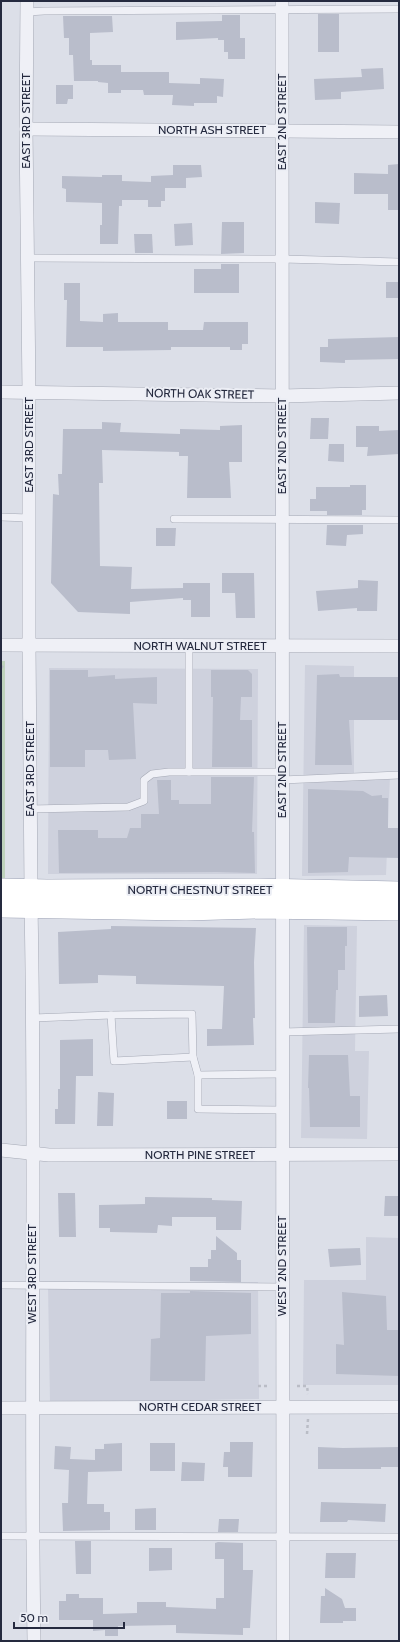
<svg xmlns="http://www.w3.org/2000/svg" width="400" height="1642" viewBox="0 0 400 1642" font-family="Cabin,sans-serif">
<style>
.built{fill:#ced1dd}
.green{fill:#bed2bc}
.building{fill:#b9bdcb}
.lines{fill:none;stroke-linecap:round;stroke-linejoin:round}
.service-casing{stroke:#a5a9b5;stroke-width:8}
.minor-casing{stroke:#a5a9b5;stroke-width:14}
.primary-casing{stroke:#9aa0b4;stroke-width:22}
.path{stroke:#babdc6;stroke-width:2.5;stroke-dasharray:3 3;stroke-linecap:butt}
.service{stroke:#eff0f6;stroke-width:7}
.minor{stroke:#eff0f6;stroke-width:13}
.primary{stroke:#fff;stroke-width:21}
.labels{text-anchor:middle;stroke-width:4;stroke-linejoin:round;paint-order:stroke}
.street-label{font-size:12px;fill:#252a3f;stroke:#eceef5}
</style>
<rect width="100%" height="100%" fill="#dcdfe8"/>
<g class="built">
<polygon points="305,665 354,666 354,776 390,776 386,875 302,876"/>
<polygon points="49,668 258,669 257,874 48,874"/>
<polygon points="304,925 357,926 355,1051 369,1051 367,1139 301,1138"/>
<polygon points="366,1237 399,1238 399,1385 303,1385 304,1280 366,1280"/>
<polygon points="258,1282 259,1399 50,1403 48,1286"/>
</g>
<rect class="green" x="1" y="661" width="4" height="218"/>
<g class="building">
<rect x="318" y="14" width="21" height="38"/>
<polygon points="222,15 240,15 240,38 245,38 245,59 228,59 228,52 224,52 224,40 218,40 218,38 176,40 176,22 222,21"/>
<polygon points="63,16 112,16 113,32 90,33 90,60 92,60 92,65 121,65 121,72 169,72 169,83 200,84 200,78 224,79 223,97 217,96 217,103 194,103 194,106 172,105 173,95 144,95 143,90 121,90 121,93 108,93 108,83 98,82 98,81 74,81 73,55 69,55 69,38 64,38"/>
<polygon points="383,68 384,89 341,92 341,99 315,100 314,79 362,77 361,69"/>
<polygon points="56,85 73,85 73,99 68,99 67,104 56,104"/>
<polygon points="399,164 399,210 388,210 388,194 354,194 354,173 388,174 388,165"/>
<polygon points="173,165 201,165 202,177 186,178 186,188 165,188 165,201 161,201 161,207 148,207 148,200 122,200 122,206 119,206 118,244 100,244 100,225 102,225 102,203 66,202 66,189 62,188 62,176 102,177 102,175 122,175 122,181 151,182 151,176 173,175"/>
<polygon points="315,202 340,203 339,224 315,223"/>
<polygon points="222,222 244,222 244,253 221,254"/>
<polygon points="192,223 193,245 175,246 174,224"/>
<polygon points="134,234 152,234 153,253 135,253"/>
<polygon points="221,264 239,264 239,293 194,293 194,269 221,269"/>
<rect x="386" y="282" width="12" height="16"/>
<polygon points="64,283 80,283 80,321 103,322 103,314 118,313 118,322 168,322 168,330 203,330 204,322 248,322 248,344 242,344 242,350 230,350 230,347 171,347 171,350 103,351 103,347 66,347 67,300 64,300"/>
<polygon points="399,337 399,359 345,360 345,363 320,362 320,347 328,347 328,339"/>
<polygon points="311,418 329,418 328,439 310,439"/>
<polygon points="102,422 121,423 120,432 180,434 180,429 220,430 220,426 242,425 242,462 229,462 231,498 187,498 188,456 179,456 179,452 102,450 103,483 99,483 100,566 132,567 131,589 183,588 183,583 210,583 210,617 191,617 191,600 183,600 183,598 130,602 130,614 78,612 51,583 53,494 59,495 58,474 62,474 63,429 102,429"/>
<polygon points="356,426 379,426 379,431 399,430 399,454 367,456 368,447 356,447"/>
<polygon points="329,444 344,444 344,462 328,461"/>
<polygon points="350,485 366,485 366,510 362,510 362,515 327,515 327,511 310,511 310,499 316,499 316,487 350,487"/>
<polygon points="327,525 363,525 363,534 347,535 346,546 326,545"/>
<polygon points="156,528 176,528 175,546 156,546"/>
<polygon points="222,573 254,573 255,618 236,618 235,593 222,593"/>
<polygon points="358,580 378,581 377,611 357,611 357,608 318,611 316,591 358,588"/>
<polygon points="50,670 88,670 88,677 115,675 115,679 157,677 157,704 133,703 136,759 109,760 108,750 85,750 85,767 50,767"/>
<polygon points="211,670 248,670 252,674 252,697 241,697 240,720 252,720 252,767 212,767 213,697 211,697"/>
<polygon points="339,674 340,677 399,677 399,720 349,720 352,765 315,765 317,675"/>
<polygon points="211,777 254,777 252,832 254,832 255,873 217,872 59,873 58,830 98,830 98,838 127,838 130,828 141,828 141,814 159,814 157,780 171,780 171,800 179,800 179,804 211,804"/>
<polygon points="308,789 363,791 372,796 382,795 382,798 388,798 388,828 399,828 399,858 349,857 348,872 308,873"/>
<polygon points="111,926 256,928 254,962 255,1018 253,1018 254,1045 207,1046 207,1029 222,1029 224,986 136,984 136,976 98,975 98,983 59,984 58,932 111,929"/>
<polygon points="307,927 347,927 347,946 345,946 345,970 338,970 338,990 336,990 335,1023 308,1023"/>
<polygon points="387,995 388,1016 359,1017 359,996"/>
<polygon points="93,1039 93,1076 76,1076 75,1124 55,1124 55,1109 58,1109 58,1089 60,1089 60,1040"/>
<polygon points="309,1055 348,1055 350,1096 360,1096 360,1127 310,1127 309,1088 308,1088"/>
<polygon points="98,1092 114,1093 113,1126 97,1126"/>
<rect x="167" y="1101" width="20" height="18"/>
<polygon points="58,1193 75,1193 76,1237 59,1237"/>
<polygon points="385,1196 399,1196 399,1216 384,1216"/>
<polygon points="145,1197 212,1198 212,1200 242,1201 241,1230 216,1230 216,1217 172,1217 172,1226 158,1225 157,1233 110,1232 110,1228 99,1228 99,1205 145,1204"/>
<polygon points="216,1236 237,1253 237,1260 241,1260 241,1282 190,1281 190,1267 208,1267 208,1259 211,1259 211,1250 216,1250"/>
<polygon points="360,1248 361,1265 330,1267 328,1249"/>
<polygon points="190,1291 251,1293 251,1334 206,1336 205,1381 150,1381 151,1339 160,1338 161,1293 190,1293"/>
<polygon points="342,1292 386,1296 387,1330 399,1330 399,1376 336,1374 336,1344 344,1345"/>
<polygon points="230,1442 253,1442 252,1477 228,1477 228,1467 223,1467 224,1452 230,1452"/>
<polygon points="122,1443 122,1471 88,1472 87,1504 104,1504 104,1512 110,1512 110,1530 63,1531 62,1503 68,1503 69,1470 54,1469 55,1446 71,1447 70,1459 95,1460 95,1449 104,1449 104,1444"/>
<rect x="150" y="1443" width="25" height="28"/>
<polygon points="318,1447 343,1448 399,1447 399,1467 381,1467 381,1469 318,1469"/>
<polygon points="182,1462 205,1463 204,1481 181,1481"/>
<polygon points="321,1502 386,1504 385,1522 348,1520 347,1522 320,1522"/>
<polygon points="156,1508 156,1530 135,1530 135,1509"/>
<polygon points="219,1519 239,1519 238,1532 218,1532"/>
<polygon points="75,1541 91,1541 91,1574 76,1574"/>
<polygon points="218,1542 243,1543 243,1570 253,1570 250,1628 243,1628 243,1635 176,1633 176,1625 118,1626 118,1636 105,1636 105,1630 93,1631 93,1620 59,1620 59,1601 66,1601 66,1594 79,1594 79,1598 103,1598 103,1614 137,1613 137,1602 166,1602 166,1607 216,1609 216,1598 224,1598 224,1559 215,1559 215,1543"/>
<polygon points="149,1548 172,1548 172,1570 149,1571"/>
<polygon points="326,1553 356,1553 355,1578 325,1578"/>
<polygon points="325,1588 342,1599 345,1608 356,1608 356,1621 343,1621 343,1623 320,1623 321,1596 325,1596"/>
</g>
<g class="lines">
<defs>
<g id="service">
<polyline points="27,12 44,11 399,9"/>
<polyline points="28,258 282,259 399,262"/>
<polyline points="1,517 29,518"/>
<polyline points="174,519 399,520"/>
<polyline points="189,646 189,772"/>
<polyline points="282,780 399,775"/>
<polyline points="30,809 128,807 144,801 144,780 152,774 169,772 282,772"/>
<polygon points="192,1014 193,1057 114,1061 111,1015"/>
<polyline points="33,1018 111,1015"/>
<polyline points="282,1032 399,1029"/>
<polyline points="193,1057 198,1075"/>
<polyline points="282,1110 198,1109 198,1075 283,1074"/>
<polyline points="1,1285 283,1287"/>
<polyline points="1,1536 399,1537"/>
</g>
<g id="minor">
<polyline points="27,1 26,129 29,392 29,645 31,889"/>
<polyline points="282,1 283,1641"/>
<polyline points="26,129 399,132"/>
<polyline points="1,392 282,396 399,393"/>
<polyline points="1,645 399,646"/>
<path d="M31,906C36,1151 30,1396 34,1641"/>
<polyline points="1,1150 49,1155 399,1154"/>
<polyline points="1,1408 399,1407"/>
</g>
<g id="primary">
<polyline points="1,889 47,890 258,889 399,892"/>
<polyline points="1,907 186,910 260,908 399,910"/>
</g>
</defs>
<use href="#service" class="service-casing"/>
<use href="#minor" class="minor-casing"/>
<use href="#primary" class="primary-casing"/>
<g class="path">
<polyline points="1,668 4,665"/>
<polyline points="258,1386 270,1386"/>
<polyline points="297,1386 307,1386 308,1394"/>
<polyline points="307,1434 308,1419"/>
</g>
<use href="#service" class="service"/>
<use href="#minor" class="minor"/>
<use href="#primary" class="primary"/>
</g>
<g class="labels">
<g class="street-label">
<text transform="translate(26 121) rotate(-90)" y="4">EAST 3RD STREET</text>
<text transform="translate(282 122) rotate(-90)" y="4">EAST 2ND STREET</text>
<text x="212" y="134">NORTH ASH STREET</text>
<text transform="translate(200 394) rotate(1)" y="4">NORTH OAK STREET</text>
<text transform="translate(29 445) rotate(-90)" y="4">EAST 3RD STREET</text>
<text transform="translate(282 446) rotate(-90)" y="4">EAST 2ND STREET</text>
<text x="200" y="650">NORTH WALNUT STREET</text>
<text transform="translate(30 769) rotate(-90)" y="4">EAST 3RD STREET</text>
<text transform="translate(282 770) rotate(-90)" y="4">EAST 2ND STREET</text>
<text x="200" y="894">NORTH CHESTNUT STREET</text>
<text x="200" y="1159">NORTH PINE STREET</text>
<text transform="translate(282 1266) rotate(-90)" y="4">WEST 2ND STREET</text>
<text transform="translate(32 1274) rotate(-90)" y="4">WEST 3RD STREET</text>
<text x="200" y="1411">NORTH CEDAR STREET</text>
</g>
</g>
<rect width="400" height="1642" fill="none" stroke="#252a3f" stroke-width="4"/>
<path d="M14 1622v6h110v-6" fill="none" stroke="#252a3f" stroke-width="2"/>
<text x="20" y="1622" font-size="12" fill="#252a3f" stroke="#eceef5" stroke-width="3" paint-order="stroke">50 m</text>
</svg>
